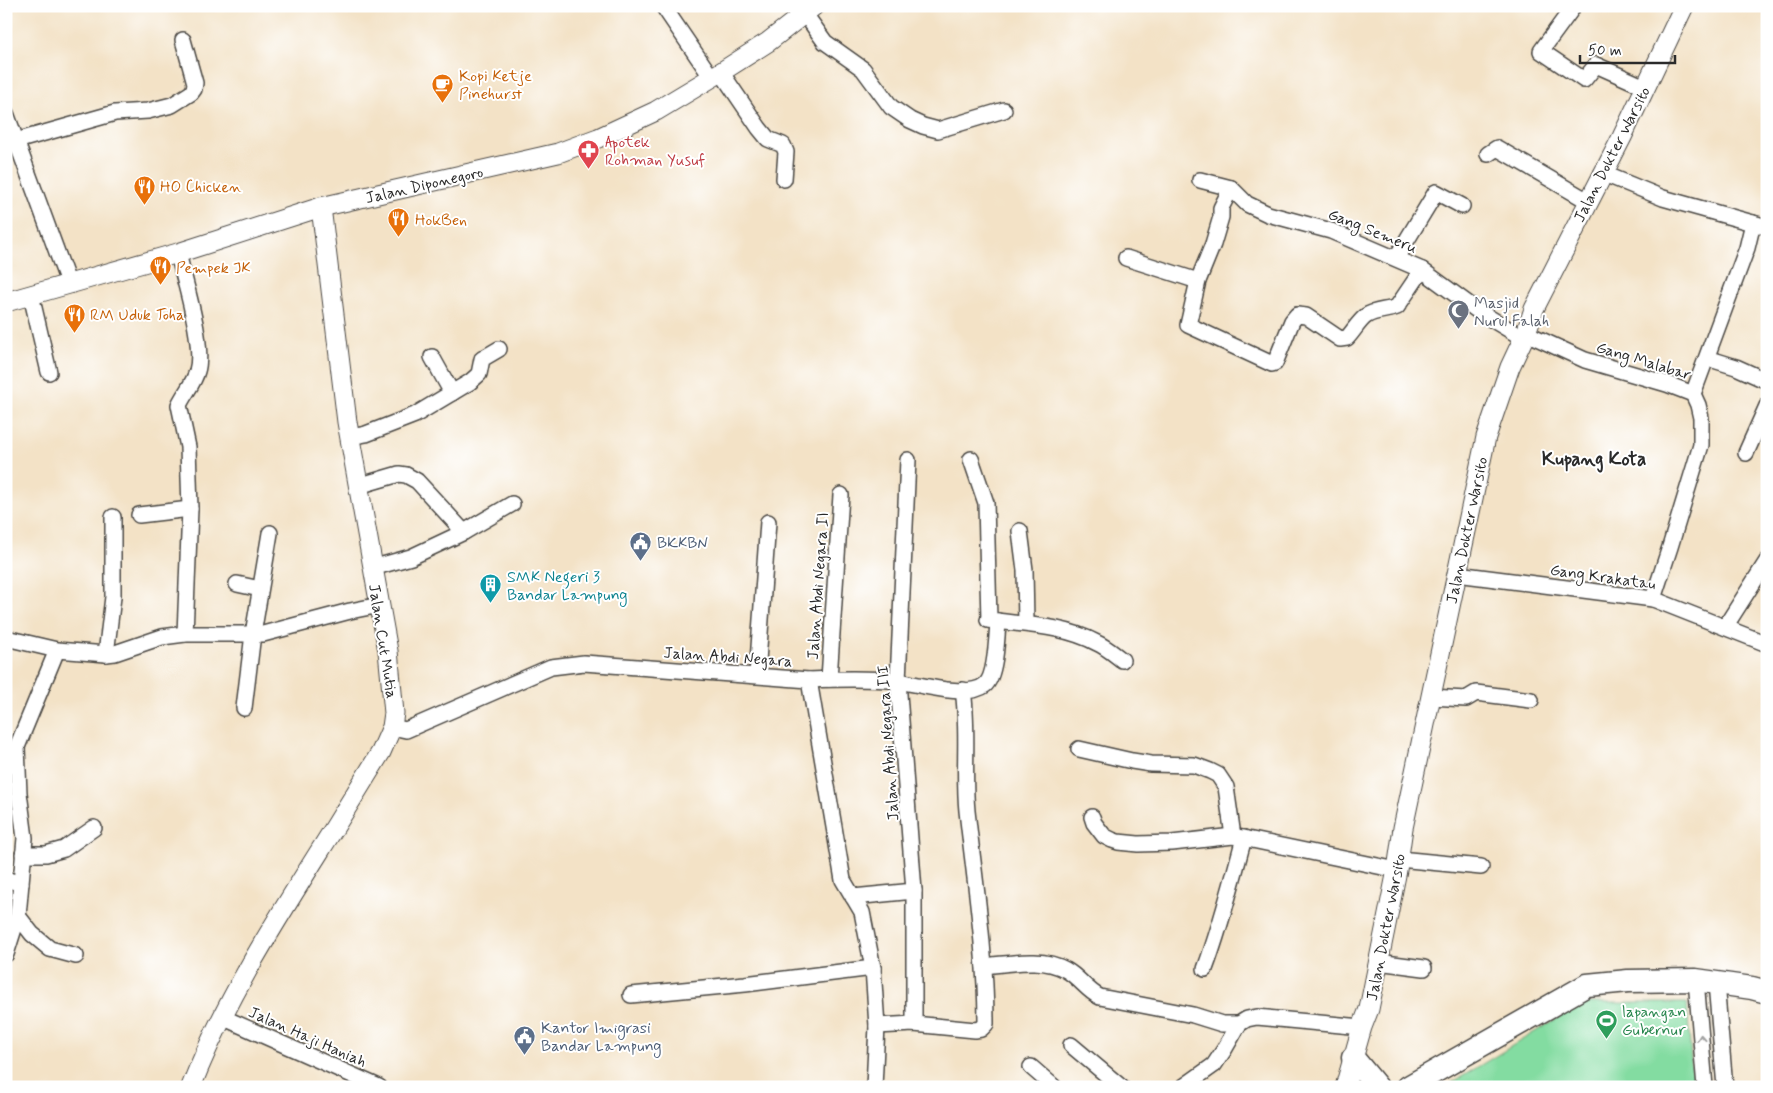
<svg xmlns="http://www.w3.org/2000/svg" width="1773" height="1093" viewBox="0 0 1773 1093" font-family="Mynerve,sans-serif">
<style>
.pitch{fill:#83dca1;stroke:#578466}
.lines{fill:none;stroke-linecap:round;stroke-linejoin:round}
.minor-casing{stroke:#494642;stroke-width:18}
.major-casing{stroke:#494642;stroke-width:21}
.highway-casing{stroke:#494642;stroke-width:25}
.minor{stroke:#fff;stroke-width:15}
.major{stroke:#fff;stroke-width:19}
.highway{stroke:#fff;stroke-width:22}
.oneway{stroke:#a0a0a0}
.labels{text-anchor:middle;stroke-width:4;stroke-linejoin:round;paint-order:stroke}
.food-label{font-size:16px;fill:#c56008;stroke:#fff;text-anchor:start}
.health-label{font-size:16px;fill:#be3a42;stroke:#fff;text-anchor:start}
.street-label{font-size:16px;fill:#2b2b2b;stroke:#fff}
.worship-label{font-size:16px;fill:#5b616d;stroke:#fff;text-anchor:start}
.service-label{font-size:16px;fill:#4e5e75;stroke:#fff;text-anchor:start}
.culture-label{font-size:16px;fill:#0d838f;stroke:#fff;text-anchor:start}
.leisure-label{font-size:16px;fill:#27864d;stroke:#fff;text-anchor:start}
.quarter-label{font-size:19px;font-weight:bold;fill:#2b2b2b;stroke:#fff}
</style>
<rect width="100%" height="100%" fill="#fff"/>
<filter id="ink" filterUnits="userSpaceOnUse"><feTurbulence type="fractalNoise" baseFrequency=".02" numOctaves="2"/><feDisplacementMap in="SourceGraphic" scale="10" xChannelSelector="R" yChannelSelector="G"/><feConvolveMatrix kernelMatrix="1 2 1 2 8 2 1 2 1" color-interpolation-filters="sRGB"/></filter>
<filter id="wash" filterUnits="userSpaceOnUse"><feTurbulence type="fractalNoise" baseFrequency=".0096" numOctaves="4" result="noise"/><feDisplacementMap in="SourceGraphic" scale="20" xChannelSelector="R" yChannelSelector="G"/><feGaussianBlur stdDeviation="1.12" result="paint"/><feColorMatrix in="noise" values="0 0 0 0 0 0 0 0 0 0 0 0 0 0 0 0 0 1.4 0 .05"/><feComposite in="paint" operator="in"/></filter>
<g filter="url(#wash)">
<rect width="100%" height="100%" fill="#f3e2c6"/>
<polygon class="pitch" points="1582,1003 1687,1003 1693,1087 1445,1087"/>
</g>
<g filter="url(#ink)">
<g class="lines">
<defs>
<g id="minor">
<polyline points="663,6 712,78"/>
<polyline points="1568,6 1571,10 1541,51 1584,80 1596,65 1645,87"/>
<polyline points="805,14 825,42 863,69 891,107 910,120 923,126 938,130 1004,110"/>
<polyline points="721,72 759,128 768,139 783,145 786,152 784,179"/>
<polyline points="6,113 69,285"/>
<polyline points="16,141 115,113 148,111 172,105 191,93 194,89 195,83 183,40"/>
<polyline points="1488,154 1497,148 1588,201"/>
<polyline points="1602,173 1663,198 1767,227"/>
<polyline points="1200,180 1231,188 1247,204 1268,214 1331,231 1422,270 1478,311 1523,338"/>
<path d="M1231,188L1221,208V217L1213,244L1198,281L1188,325L1272,364L1275,363L1292,321L1297,315L1306,316L1340,339L1347,338C1353,332 1359,321 1366,316C1374,310 1387,311 1397,307L1422,270"/>
<path d="M178,253C184,280 205,345 197,371C194,383 184,394 179,405L188,447L190,509L185,634"/>
<polyline points="1126,258 1198,281"/>
<polyline points="1396,258 1436,192 1462,206"/>
<polyline points="31,295 49,372"/>
<polyline points="1526,333 1585,360 1667,384 1693,394 1698,405 1701,418 1701,445 1670,547 1653,599"/>
<polyline points="432,357 452,393"/>
<polyline points="1707,358 1736,367 1767,381"/>
<polyline points="1693,394 1747,248 1753,223"/>
<polyline points="350,437 366,434 415,415 470,382 479,374 482,359 499,349"/>
<polyline points="1746,453 1767,406"/>
<polyline points="971,459 986,503 989,620"/>
<polyline points="908,460 898,681 914,891 914,1024"/>
<polyline points="358,486 399,474 406,475 417,481 464,532"/>
<polyline points="139,515 190,509"/>
<polyline points="1020,531 1025,570 1026,623"/>
<polyline points="372,568 411,557 464,532 512,504"/>
<polyline points="1457,574 1653,599 1767,644"/>
<polyline points="237,584 260,589"/>
<path d="M988,620C1024,625 1064,625 1097,643C1106,647 1114,654 1122,660"/>
<polyline points="1725,627 1767,561"/>
<polyline points="6,638 57,650 106,654 115,653 162,637 185,634 263,634 350,611 380,605"/>
<polyline points="106,654 113,597 113,517"/>
<polyline points="757,675 768,522"/>
<polyline points="829,679 841,495"/>
<path d="M809,680C837,679 871,678 898,681C919,684 967,699 985,685C996,676 997,635 998,621"/>
<polyline points="1431,697 1466,699 1476,693 1531,700"/>
<polyline points="244,708 253,634 270,533"/>
<polyline points="392,727 406,730 551,667 584,663 809,680 843,880 862,912 873,968 877,1026 874,1087"/>
<polyline points="1079,749 1132,761 1151,764 1194,765 1210,771 1218,775 1226,787 1233,836"/>
<polyline points="1092,817 1094,823 1104,836 1112,840 1118,842 1138,844 1172,843 1233,836 1397,870"/>
<polyline points="23,854 46,854 64,849 94,828"/>
<polyline points="1399,859 1481,867"/>
<polyline points="6,879 21,884"/>
<polyline points="853,897 914,891"/>
<polyline points="18,916 32,934 50,949 76,956"/>
<polyline points="6,954 18,916 25,838 19,793 17,747 57,650"/>
<polyline points="1378,962 1424,968"/>
<path d="M984,966C1010,964 1042,956 1066,970C1079,977 1087,991 1100,997L1193,1015L1222,1024H1239L1247,1019L1257,1017L1362,1027"/>
<path d="M1205,969C1221,926 1232,882 1244,838"/>
<polyline points="1696,980 1705,1087"/>
<polyline points="1716,983 1725,1087"/>
<polyline points="631,995 745,984 873,968"/>
<polyline points="222,1017 379,1087"/>
<path d="M877,1026L914,1024L975,1030L981,1029L986,1024C986,952 975,882 967,811C963,771 969,730 963,690"/>
<polyline points="1071,1045 1121,1087"/>
<polyline points="1031,1067 1054,1087"/>
<polyline points="1183,1087 1214,1065 1224,1050 1239,1024"/>
</g>
<g id="major">
<polyline points="6,302 178,253 321,207 558,153 598,138 656,111 721,72 768,42 814,6"/>
<path d="M191,1087C227,995 281,913 333,830C349,804 365,778 381,752L392,727L394,713L388,651L347,422L321,207"/>
<polyline points="1345,1087 1362,1027 1369,1009 1397,870 1403,828 1486,437 1510,367 1526,333 1534,309 1622,137 1684,6"/>
</g>
<g id="highway">
<polyline points="1353,1058 1377,1087"/>
<polyline points="1408,1087 1587,985 1628,981 1696,980 1752,988 1767,992"/>
</g>
</defs>
<use href="#minor" class="minor-casing"/>
<use href="#major" class="major-casing"/>
<use href="#highway" class="highway-casing"/>
<use href="#minor" class="minor"/>
<use href="#major" class="major"/>
<use href="#highway" class="highway"/>
</g>
<defs><path id="oneway-chevron" d="M-2-3.5L2.5 0L-2 3.5" fill="none" stroke-width="1.6" stroke-linecap="round" stroke-linejoin="round" transform="scale(1.25)"/></defs>
<use class="oneway" href="#oneway-chevron" transform="translate(1701 1038) rotate(-95)"/>
</g>
<defs>
<symbol id="cafe-pin" viewBox="-11 -11 22 30"><path d="M0 17L-7.5 6A9.5 9.5 0 1 1 7.5 6Z" fill="#e8710a" stroke="#fff"/><path d="M-5.5-4.5H6V0H3Q3 3.5 0 3.5H-2.5Q-5.5 3.5-5.5 0ZM3-3.2v2h1.7v-2ZM-6 4.5H4V6H-6Z" fill="#fff"/></symbol>
<symbol id="pharmacy-pin" viewBox="-11 -11 22 30"><path d="M0 17L-7.5 6A9.5 9.5 0 1 1 7.5 6Z" fill="#e0444e" stroke="#fff"/><path d="M-2-6h4v4h4v4h-4v4h-4v-4h-4v-4h4Z" fill="#fff"/></symbol>
<symbol id="restaurant-pin" viewBox="-11 -11 22 30"><path d="M0 17L-7.5 6A9.5 9.5 0 1 1 7.5 6Z" fill="#e8710a" stroke="#fff"/><path d="M-5-6h1v4h1v-4h1v4h1v-4h1v5L-1.5 .5V6h-2V.5L-5-1ZM5-6V6H3V1.5H1.5Q1.5-4 5-6Z" fill="#fff"/></symbol>
<symbol id="mosque-pin" viewBox="-11 -11 22 30"><path d="M0 17L-7.5 6A9.5 9.5 0 1 1 7.5 6Z" fill="#6b7280" stroke="#fff"/><path d="M3.5-4.9A6 6 0 1 0 3.5 4.9A5 5 0 1 1 3.5-4.9Z" fill="#fff"/></symbol>
<symbol id="civic-pin" viewBox="-11 -11 22 30"><path d="M0 17L-7.5 6A9.5 9.5 0 1 1 7.5 6Z" fill="#5c6f8a" stroke="#fff"/><path d="M-.6-6.5H3V-4.5H.6V-3L4-1V1h2V6H-6V1h2V-1L-.6-3ZM-1.2 2.5V6h2.4V2.5Z" fill="#fff"/></symbol>
<symbol id="building-pin" viewBox="-11 -11 22 30"><path d="M0 17L-7.5 6A9.5 9.5 0 1 1 7.5 6Z" fill="#0f9aa8" stroke="#fff"/><path d="M-4-6H4V6H1V3H-1V6H-4ZM-2.5-4.3h1.7v1.8h-1.7ZM.8-4.3h1.7v1.8H.8ZM-2.5-1h1.7V.8h-1.7ZM.8-1h1.7V.8H.8Z" fill="#fff"/></symbol>
<symbol id="stadium-pin" viewBox="-11 -11 22 30"><path d="M0 17L-7.5 6A9.5 9.5 0 1 1 7.5 6Z" fill="#2e9e5b" stroke="#fff"/><path d="M0-5a6.5 5 0 1 0 0 10a6.5 5 0 1 0 0-10ZM-3.5-1.8h7v3.6h-7Z" fill="#fff"/></symbol>
</defs>
<g fill-rule="evenodd">
<use href="#cafe-pin" x="430" y="72" width="25" height="34"/>
<use href="#pharmacy-pin" x="576" y="138" width="25" height="34"/>
<use href="#restaurant-pin" x="132" y="174" width="25" height="34"/>
<use href="#restaurant-pin" x="386" y="206" width="25" height="34"/>
<use href="#restaurant-pin" x="148" y="254" width="25" height="34"/>
<use href="#mosque-pin" x="1446" y="298" width="25" height="34"/>
<use href="#restaurant-pin" x="62" y="302" width="25" height="34"/>
<use href="#civic-pin" x="628" y="530" width="25" height="34"/>
<use href="#building-pin" x="478" y="572" width="25" height="34"/>
<use href="#stadium-pin" x="1594" y="1008" width="25" height="34"/>
<use href="#civic-pin" x="512" y="1024" width="25" height="34"/>
</g>
<g class="labels">
<g class="food-label">
<text x="459" y="81">Kopi Ketje<tspan x="459" dy="18">Pinehurst</tspan></text>
<text x="160" y="192">HO Chicken</text>
<text x="415" y="225">HokBen</text>
<text x="176" y="273">Pempek JK</text>
<text x="90" y="320">RM Uduk Toha</text>
</g>
<g class="health-label">
<text x="605" y="147">Apotek<tspan x="605" dy="18">Rohman Yusuf</tspan></text>
</g>
<g class="street-label">
<text transform="translate(1611 154) rotate(-63)" y="6">Jalan Dokter Warsito</text>
<text transform="translate(424 184) rotate(-13)" y="6">Jalan Diponegoro</text>
<text transform="translate(1373 230) rotate(22)" y="6">Gang Semeru</text>
<text transform="translate(1644 360) rotate(17)" y="6">Gang Malabar</text>
<text transform="translate(1466 530) rotate(-78)" y="6">Jalan Dokter Warsito</text>
<text transform="translate(1603 576) rotate(8)" y="6">Gang Krakatau</text>
<text transform="translate(817 586) rotate(-86)" y="6">Jalan Abdi Negara II</text>
<text transform="translate(384 641) rotate(81)" y="6">Jalan Cut Mutia</text>
<text transform="translate(728 656) rotate(4)" y="6">Jalan Abdi Negara</text>
<text transform="translate(887 743) rotate(-94)" y="6">Jalan Abdi Negara III</text>
<text transform="translate(1385 927) rotate(-79)" y="6">Jalan Dokter Warsito</text>
<text transform="translate(308 1036) rotate(24)" y="6">Jalan Haji Haniah</text>
</g>
<g class="worship-label">
<text x="1474" y="308">Masjid<tspan x="1474" dy="18">Nurul Falah</tspan></text>
</g>
<g class="service-label">
<text x="657" y="548">BKKBN</text>
<text x="541" y="1033">Kantor Imigrasi<tspan x="541" dy="18">Bandar Lampung</tspan></text>
</g>
<g class="culture-label">
<text x="507" y="582">SMK Negeri 3<tspan x="507" dy="18">Bandar Lampung</tspan></text>
</g>
<g class="leisure-label">
<text x="1622" y="1017">lapangan<tspan x="1622" dy="18">Gubernur</tspan></text>
</g>
<g class="quarter-label">
<text x="1594" y="465">Kupang Kota</text>
</g>
</g>
<rect width="1773" height="1093" fill="none" stroke="#fff" stroke-width="25"/>
<path d="M1580 55v8h95v-8" fill="none" stroke="#2b2b2b" stroke-width="2.5"/>
<text x="1588" y="55" font-size="15" fill="#2b2b2b" stroke="#ffffff" stroke-width="4" paint-order="stroke">50 m</text>
</svg>
